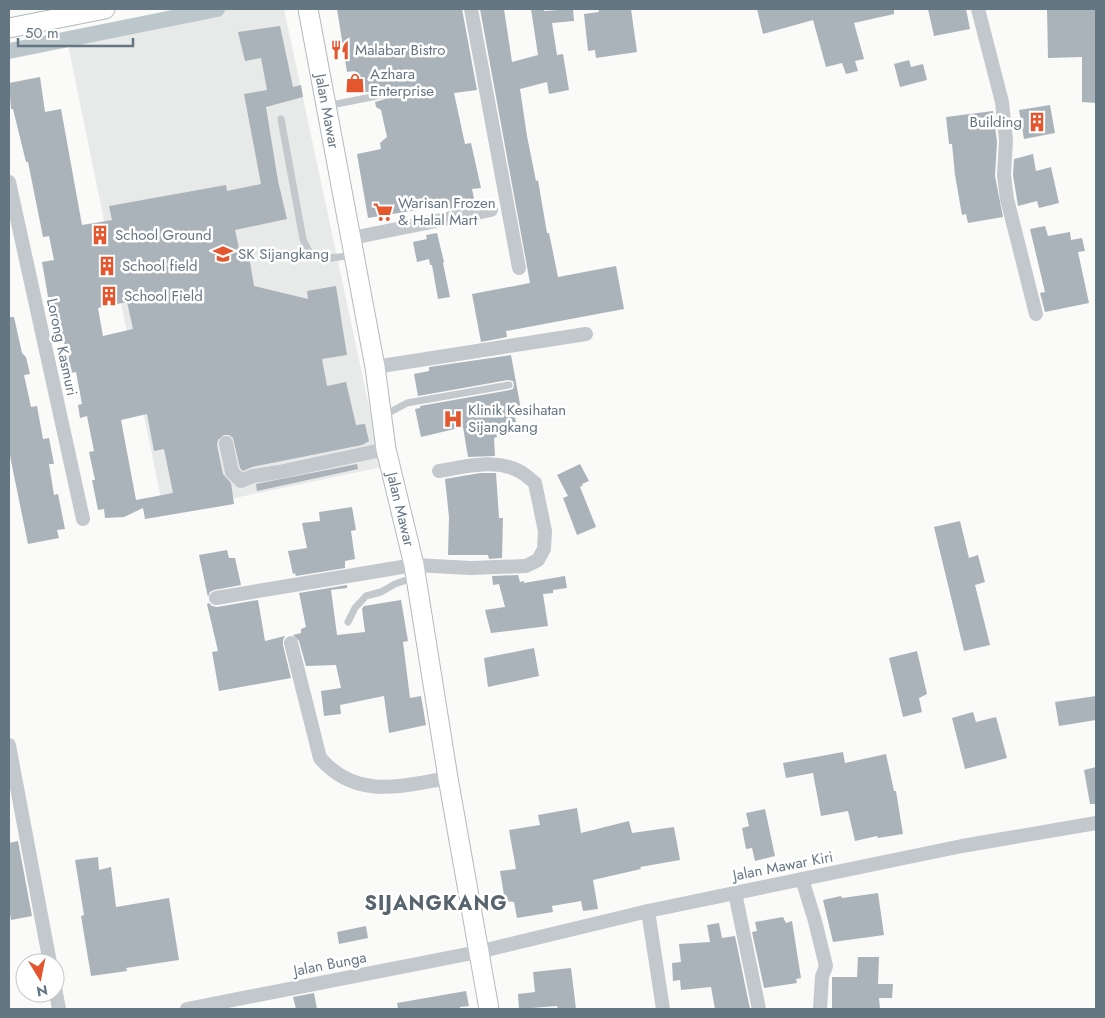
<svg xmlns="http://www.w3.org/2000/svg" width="1105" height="1018" viewBox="0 0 1105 1018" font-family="Jost,sans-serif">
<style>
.built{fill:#e8e9e9}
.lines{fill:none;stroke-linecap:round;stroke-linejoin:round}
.canal{stroke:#bbc7cb;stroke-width:16}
.building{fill:#aab3b9;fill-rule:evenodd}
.secondary-casing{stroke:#b3babf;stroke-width:21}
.lane{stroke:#c3c8cc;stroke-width:7}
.street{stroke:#c3c8cc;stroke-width:14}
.secondary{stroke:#fff;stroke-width:19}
.labels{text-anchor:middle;stroke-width:5;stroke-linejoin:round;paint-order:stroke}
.poi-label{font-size:15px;fill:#657683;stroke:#fff;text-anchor:start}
.street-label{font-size:15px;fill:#657683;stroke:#fff}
.district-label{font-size:20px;font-weight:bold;letter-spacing:1px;fill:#57646e;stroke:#fff}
</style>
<rect width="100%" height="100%" fill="#fafaf8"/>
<polygon class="built" points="212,9 284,9 382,467 164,513 67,40"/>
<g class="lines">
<polyline class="canal" points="9,51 217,9"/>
</g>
<g class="building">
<polygon points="337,9 462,9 477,90 454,93 465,144 471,143 481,188 472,189 475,203 448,209 447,205 368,218 357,154 381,149 380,143 387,137 381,110 376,107 375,102 385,99 387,94 386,91 381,90 360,93 355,71 347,72"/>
<polygon points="480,9 504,9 512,62 538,55 531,9 544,9 544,11 573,9 574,21 552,23 557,55 563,54 569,90 549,94 547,82 520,89 527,136 536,181 538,180 547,233 549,233 558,277 616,266 624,309 506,331 507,337 481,342 472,294 530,283"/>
<polygon points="598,9 631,9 637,52 596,58 595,50 588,51 584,14 599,12"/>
<polygon points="757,9 894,9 894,14 854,23 864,59 855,61 858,71 846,74 842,63 826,67 813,20 763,34"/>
<polygon points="928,9 966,9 970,29 934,36"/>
<polygon points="1047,9 1096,9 1096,103 1082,102 1082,57 1048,58"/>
<path d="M280,26L293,87L301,85L303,97L266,107L278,181L287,219L235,230L241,257L249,256L254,286L308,299L307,291L336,286L347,355L322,359L327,386L346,382L356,425L365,424L369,441L362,445L252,467L243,471L240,468L233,438L229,435H224L218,440L217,445L223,474L231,483L234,504L145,519L143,508L124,517L105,518L104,509L98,510L92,480H95L89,452L94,451L87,416L80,418L78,405L82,404L76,372L70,373L64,342H59L50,297H48L42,262L54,260L49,236L43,237L28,162H26L13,109H11L9,83L40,77L45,112L61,109L82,225L112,220L109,206L226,185L227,191L261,184L244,94L267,90L261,58L245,61L238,32ZM127,302L133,329L103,336L98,308ZM147,414L154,451L164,449L173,493L136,500L121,420Z"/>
<polygon points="909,60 911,67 923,64 927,80 900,87 894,64"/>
<polygon points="1050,105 1055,133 1024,139 1019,110"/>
<polygon points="993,111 997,142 995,176 1003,217 968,223 966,214 962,215 955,175 952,144 949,144 946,117"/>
<polygon points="1033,154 1036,171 1051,167 1059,203 1039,208 1037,201 1018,206 1013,175 1014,159"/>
<polygon points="1045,226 1048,236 1070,232 1071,240 1082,238 1085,251 1078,252 1089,303 1045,312 1040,293 1045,292 1030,229"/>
<polygon points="437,233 444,262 443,263 450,297 438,299 432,265 430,265 429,259 417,262 413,242 427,239 426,235"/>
<polygon points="9,317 14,317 22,353 26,357 30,374 24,375 31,407 37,406 43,439 49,438 54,464 49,464 54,495 58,494 65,529 57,530 59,538 28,544 9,451"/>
<polygon points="511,355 522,415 515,417 516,422 495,426 497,437 494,438 495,456 468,457 463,427 421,437 415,409 420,408 420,406 510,390 513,389 514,385 513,381 508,380 418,396 414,374 429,371 429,367"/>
<polygon points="357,464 358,469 257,491 256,484"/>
<polygon points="580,464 589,481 582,484 583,485 580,487 596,527 577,535 563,498 568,496 557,475"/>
<polygon points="480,473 496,473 499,518 503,518 502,558 489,559 488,555 448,555 449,517 445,479"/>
<polygon points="352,507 356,530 351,531 355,559 345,561 345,568 296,576 295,573 293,574 288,551 307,548 302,523 320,521 319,512"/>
<polygon points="960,521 969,558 978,555 985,582 975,585 990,645 964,651 934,527"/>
<polygon points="227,550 229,558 235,558 241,585 214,590 210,592 208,597 199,555"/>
<polygon points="518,575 520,582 524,581 524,583 565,576 567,588 553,590 553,593 543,594 548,626 491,633 485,610 505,607 499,584 493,585 492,576"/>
<polygon points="347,585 347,588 331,590 337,635 365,632 362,609 364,606 401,600 408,641 403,642 410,698 421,696 426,725 389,733 384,696 340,705 341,714 324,716 321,691 341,688 336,665 306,666 299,641 293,635 301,633 301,629 306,627 299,593"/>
<polygon points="258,600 265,641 285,636 283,640 283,645 291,678 219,691 212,652 218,651 207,604 209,603 212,606 217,607"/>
<polygon points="534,648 539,676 488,687 484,658"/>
<polygon points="917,651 927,694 919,698 922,712 903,717 889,658"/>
<polygon points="1096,696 1096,720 1059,726 1055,702"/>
<polygon points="973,712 976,722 996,717 1007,758 965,769 952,718"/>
<polygon points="843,752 845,763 886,754 894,791 896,791 903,834 878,838 877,836 855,841 848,811 821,816 813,773 786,778 783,763"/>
<polygon points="1096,767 1096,804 1090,804 1084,770"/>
<polygon points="577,808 581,833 629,821 632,833 674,827 680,860 640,867 641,869 593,880 598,909 583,911 581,901 552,906 553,912 517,918 514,902 505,901 500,871 516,869 509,830 540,825 538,815"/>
<polygon points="765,809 775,856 755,861 752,848 746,849 742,828 749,826 746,813"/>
<polygon points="18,841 32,916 11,920 9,908 9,843"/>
<polygon points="98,857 99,870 111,867 116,907 169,898 179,960 126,968 127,971 91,976 81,916 84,915 75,860"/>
<polygon points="878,893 884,935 833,942 823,900 841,896 842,898"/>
<polygon points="783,917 786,923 792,921 801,978 796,979 797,983 764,988 752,932 757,931 755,922"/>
<polygon points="719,923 722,938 735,936 750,1009 715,1009 711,987 681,990 680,980 673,981 672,963 681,962 679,944 710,942 707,925"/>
<polygon points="366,926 368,938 339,944 337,932"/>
<polygon points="858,957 879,957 878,984 893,984 892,998 879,998 880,1009 832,1009 832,977 857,977"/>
<polygon points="571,968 576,1009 558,1009 557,1006 519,1009 518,994 535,992 533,972"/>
<polygon points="466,991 469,1006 460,1007 460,1009 398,1009 397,1003"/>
<polygon points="314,993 317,1009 296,1009 293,997"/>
</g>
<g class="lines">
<defs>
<g id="secondary">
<path id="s1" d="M308,9L375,367L386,449L414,565L448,778L489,1009"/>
<polyline points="9,28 105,9"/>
</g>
</defs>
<use href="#secondary" class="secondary-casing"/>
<g class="lane">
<polyline points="326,106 382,95"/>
<path d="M281,119L303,239C305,244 308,253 314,256C324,261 343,256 354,255"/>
<polyline points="383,416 407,403 509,385"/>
<polyline points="348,622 355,608 366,596 381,592 395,584 415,577"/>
</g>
<g class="street">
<polyline points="471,9 519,268"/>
<polyline points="978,9 1002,102 1006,140 1004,175 1007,199 1036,314"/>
<polyline points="9,182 83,519"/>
<polyline points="352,238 491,210"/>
<polyline points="375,367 586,334"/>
<polyline points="226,443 232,472 241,481 253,476 279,472 386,449"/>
<path d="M216,598L414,565L471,568L526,566L538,560L544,549L545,531L535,483C530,479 525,474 519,471C495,458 464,467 439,471"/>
<path d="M291,643L320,758C357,800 400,786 448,778"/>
<polyline points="9,745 50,963"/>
<polyline points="802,879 815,921 826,966 822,977 820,1009"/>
<polyline points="735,893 759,1009"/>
<polyline points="648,911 663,1009"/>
<polyline points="55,988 59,1009"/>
<polyline points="187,1009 478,952 648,911 962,846 1096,823"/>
</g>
<use href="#secondary" class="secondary"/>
</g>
<defs>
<symbol id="restaurant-bare" viewBox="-9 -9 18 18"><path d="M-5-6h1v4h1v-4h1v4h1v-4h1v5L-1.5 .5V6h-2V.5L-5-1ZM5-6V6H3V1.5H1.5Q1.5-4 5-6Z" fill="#e4572e" stroke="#fff" stroke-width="2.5" paint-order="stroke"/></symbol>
<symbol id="shop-bare" viewBox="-9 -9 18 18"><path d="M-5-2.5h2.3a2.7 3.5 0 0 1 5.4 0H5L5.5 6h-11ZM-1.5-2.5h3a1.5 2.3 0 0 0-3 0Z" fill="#e4572e" stroke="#fff" stroke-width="2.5" paint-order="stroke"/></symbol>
<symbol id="building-bare" viewBox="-9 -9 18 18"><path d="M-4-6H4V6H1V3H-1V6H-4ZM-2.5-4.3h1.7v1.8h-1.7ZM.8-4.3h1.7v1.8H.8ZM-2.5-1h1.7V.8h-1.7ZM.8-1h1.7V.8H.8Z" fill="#e4572e" stroke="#fff" stroke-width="2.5" paint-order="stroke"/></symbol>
<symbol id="supermarket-bare" viewBox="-9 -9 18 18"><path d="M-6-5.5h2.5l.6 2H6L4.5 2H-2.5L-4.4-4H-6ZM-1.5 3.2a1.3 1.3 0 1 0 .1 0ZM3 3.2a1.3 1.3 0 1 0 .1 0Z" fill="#e4572e" stroke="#fff" stroke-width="2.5" paint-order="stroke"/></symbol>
<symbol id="school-bare" viewBox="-9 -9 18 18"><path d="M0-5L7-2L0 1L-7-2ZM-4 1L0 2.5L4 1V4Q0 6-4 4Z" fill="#e4572e" stroke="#fff" stroke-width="2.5" paint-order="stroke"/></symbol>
<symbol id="hospital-bare" viewBox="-9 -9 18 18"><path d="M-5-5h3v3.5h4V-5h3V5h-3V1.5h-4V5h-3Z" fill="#e4572e" stroke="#fff" stroke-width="2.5" paint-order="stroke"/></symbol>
</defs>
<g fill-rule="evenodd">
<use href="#restaurant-bare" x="326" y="36" width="28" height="28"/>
<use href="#shop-bare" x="341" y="69" width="28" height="28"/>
<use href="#building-bare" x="1023" y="108" width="28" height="28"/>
<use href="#supermarket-bare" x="369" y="198" width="28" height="28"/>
<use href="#building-bare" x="86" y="221" width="28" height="28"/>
<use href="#school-bare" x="209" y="240" width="28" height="28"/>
<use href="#building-bare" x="93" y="252" width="28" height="28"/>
<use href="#building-bare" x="95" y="282" width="28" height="28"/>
<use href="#hospital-bare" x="439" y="405" width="28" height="28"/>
</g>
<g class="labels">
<g class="poi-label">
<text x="355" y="55">Malabar Bistro</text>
<text x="370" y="79">Azhara<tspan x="370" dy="17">Enterprise</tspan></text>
<text x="1022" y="127" text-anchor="end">Building</text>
<text x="398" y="208">Warisan Frozen<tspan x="398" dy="17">&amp; Halal Mart</tspan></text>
<text x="115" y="240">School Ground</text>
<text x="238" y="259">SK Sijangkang</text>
<text x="122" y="271">School field</text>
<text x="124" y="301">School Field</text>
<text x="468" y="415">Klinik Kesihatan<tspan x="468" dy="17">Sijangkang</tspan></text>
</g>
<g class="street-label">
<text dy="5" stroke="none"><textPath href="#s1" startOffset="104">Jalan Mawar</textPath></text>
<text transform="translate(62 347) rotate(78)" y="5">Lorong Kasmuri</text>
<text dy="5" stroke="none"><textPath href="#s1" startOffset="509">Jalan Mawar</textPath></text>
<text transform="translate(783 866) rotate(-11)" y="5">Jalan Mawar Kiri</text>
<text transform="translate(330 964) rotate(-11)" y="5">Jalan Bunga</text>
</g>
<g class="district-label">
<text x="436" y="910">SIJANGKANG</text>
</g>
</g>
<rect width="1105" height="1018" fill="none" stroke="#657683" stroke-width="20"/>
<g transform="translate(40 978) rotate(170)"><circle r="24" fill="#ffffff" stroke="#c1c8cd"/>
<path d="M0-4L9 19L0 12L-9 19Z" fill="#e4572e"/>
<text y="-8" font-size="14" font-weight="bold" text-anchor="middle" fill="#657683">N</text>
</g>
<path d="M18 38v8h115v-8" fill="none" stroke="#657683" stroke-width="2.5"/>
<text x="25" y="38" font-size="15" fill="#657683" stroke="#ffffff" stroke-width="4" paint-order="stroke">50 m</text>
</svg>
